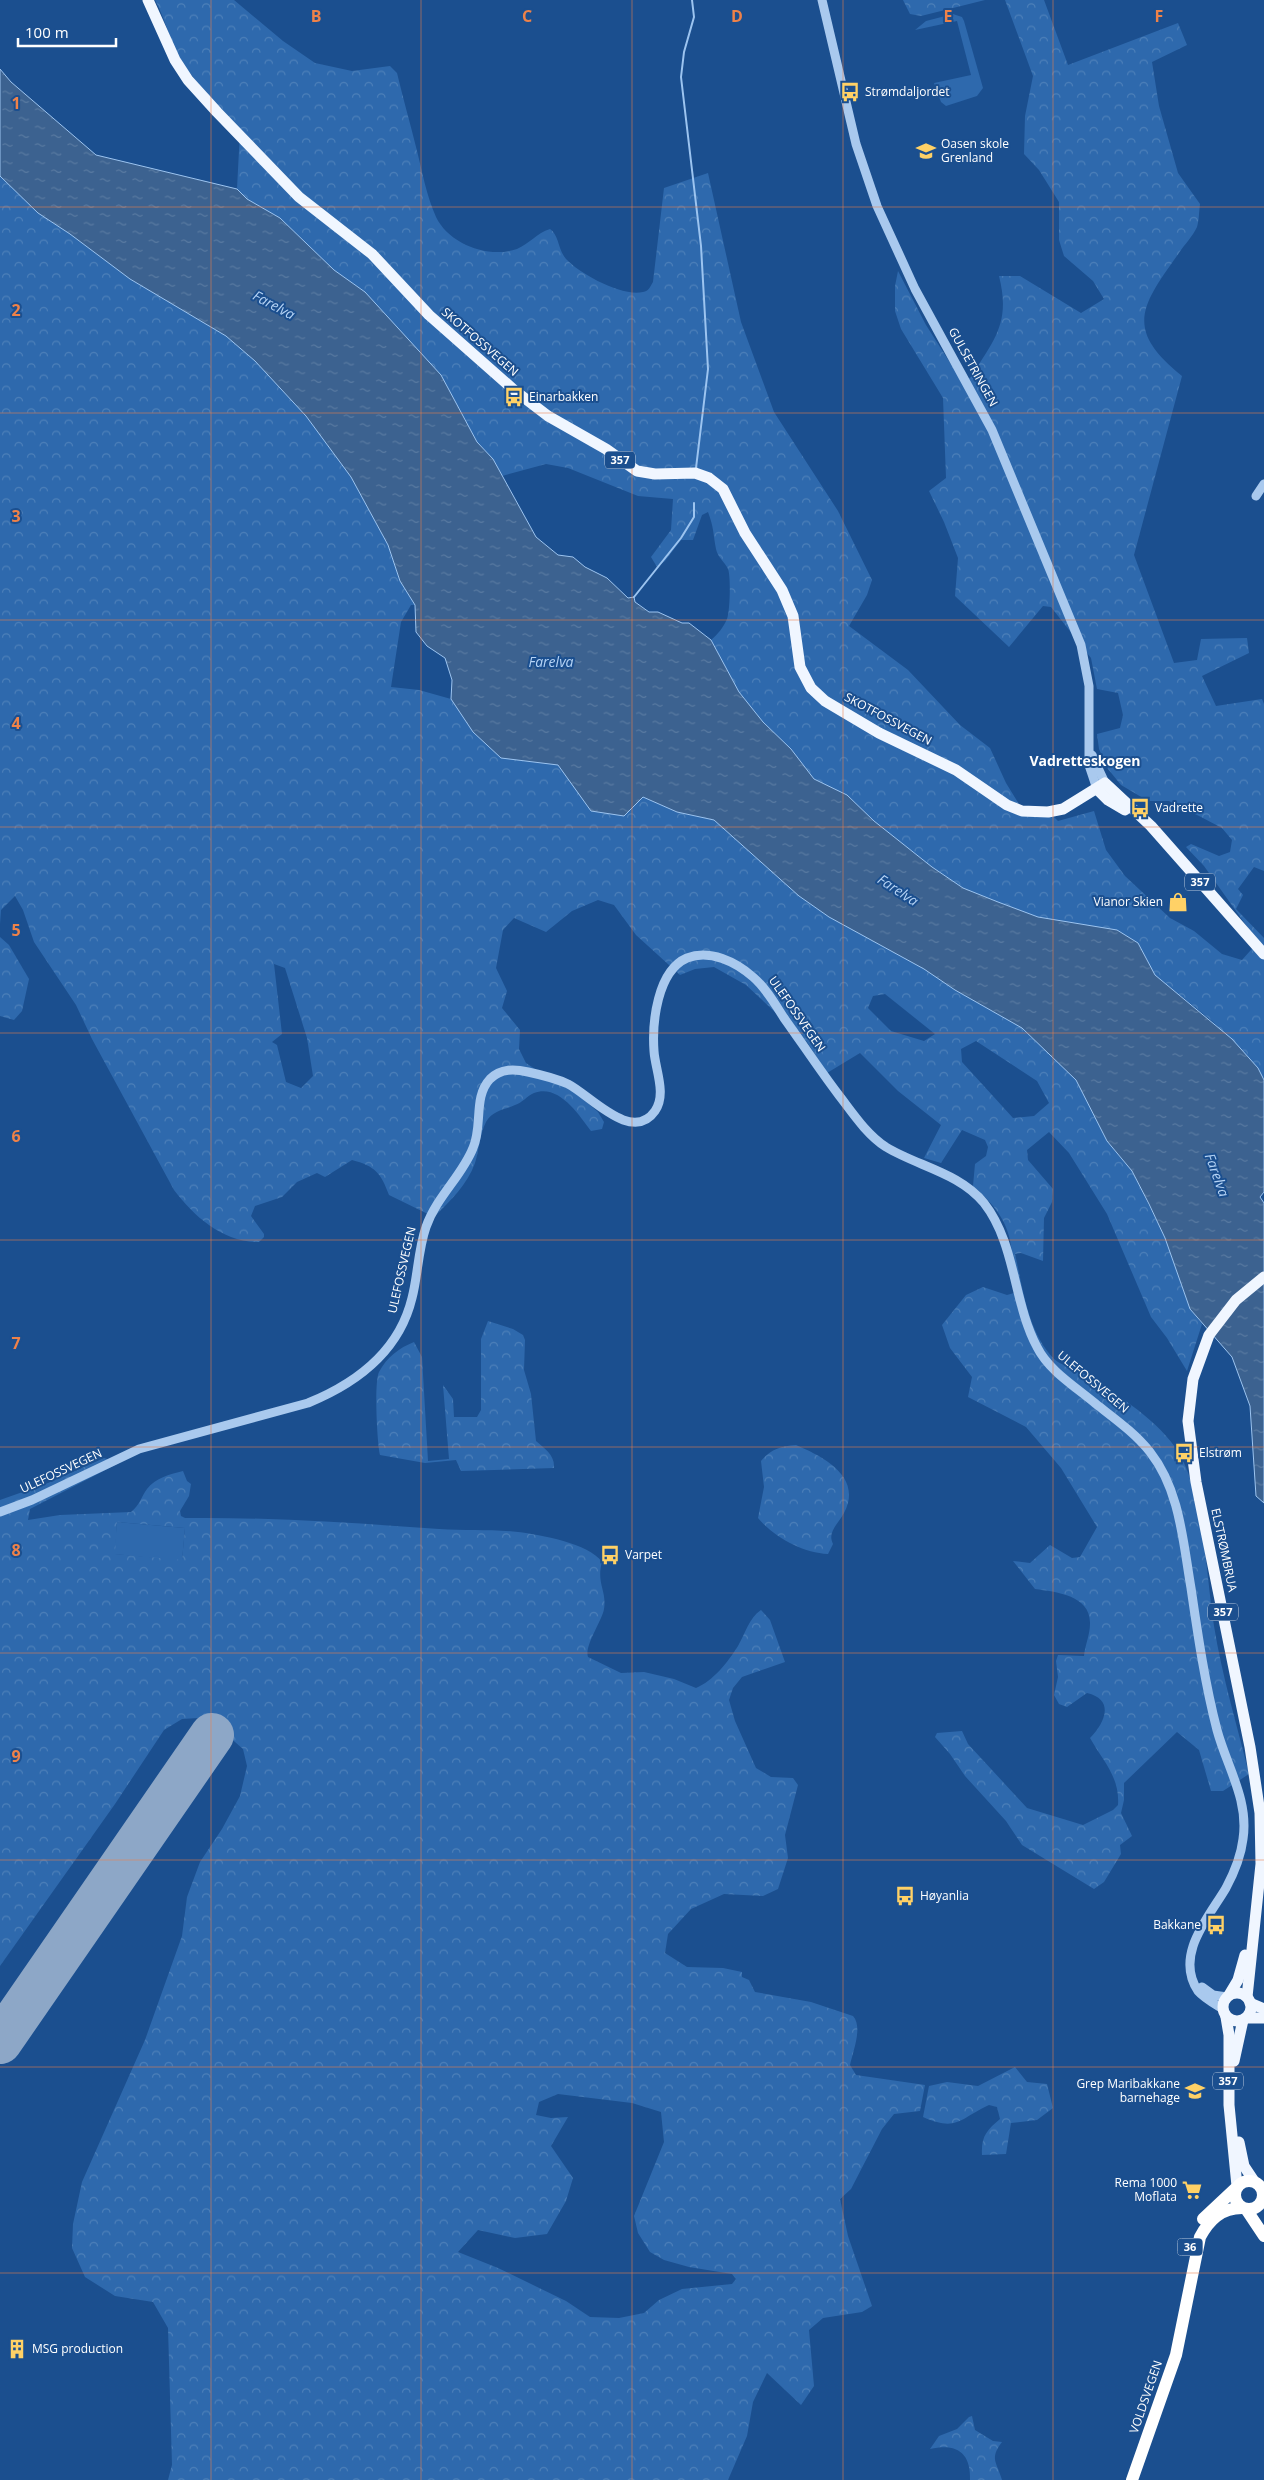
<svg xmlns="http://www.w3.org/2000/svg" width="1264" height="2480" viewBox="0 0 1264 2480" font-family="'Open Sans',sans-serif">
<style>
.grass{fill:#2e69ad}
.forest{fill:url(#forest-crowns);fill-rule:evenodd}
.water{fill:url(#water-ripples);stroke:#9cc4f0}
.lines{fill:none;stroke-linecap:round;stroke-linejoin:round}
.stream{stroke:#9cc4f0;stroke-width:2}
.taxiway{stroke:#8da7c7;stroke-width:18}
.runway{stroke:#8da7c7;stroke-width:44}
.minor{stroke:#a9c9ee;stroke-width:9}
.major{stroke:#f0f6ff;stroke-width:11}
.highway{stroke:#fff;stroke-width:12}
.grid{fill:none;stroke:#ee8249;stroke-width:1;stroke-opacity:0.55}
.labels{text-anchor:middle;stroke-width:4;stroke-linejoin:round;paint-order:stroke}
.shield{fill:#1b4f8f;stroke:#bbcadd;stroke-width:1}
.shield-label{font-size:11px;font-weight:bold;fill:#fff}
.poi-label{font-size:12px;fill:#fff;stroke:#1b4f8f;text-anchor:start}
.street-label{font-size:12px;fill:#fff;stroke:#1b4f8f}
.water-label{font-size:14px;font-style:italic;fill:#b5d3f5;stroke:#1b4f8f}
.neighbourhood-label{font-size:14px;font-weight:bold;fill:#fff;stroke:#1b4f8f}
.grid-label{font-size:16px;text-anchor:middle;font-weight:bold;fill:#ee8249;stroke:#1b4f8f;stroke-width:4;stroke-linejoin:round;paint-order:stroke}
</style>
<defs>
<pattern id="forest-crowns" width="20" height="18" patternUnits="userSpaceOnUse" patternTransform="scale(1.25)"><rect width="20" height="18" fill="#2e69ad"/><path d="M2 6a3 3 0 1 1 6 0M12 15a3 3 0 1 1 6 0" fill="none" stroke="#4d80b9"/></pattern>
<pattern id="water-ripples" width="26" height="14" patternUnits="userSpaceOnUse" patternTransform="scale(1.25)"><rect width="26" height="14" fill="#3c6290"/><path d="M2 4q2-2 4 0t4 0M15 11q2-2 4 0t4 0" fill="none" stroke="#597aa1"/></pattern>
</defs>
<rect width="100%" height="100%" fill="#1b4f8f"/>
<g class="grass">
<polygon points="953,14 962,17 964,21 983,88 977,96 946,106 941,102 934,83 971,75 957,21 915,30 926,21"/>
<polygon points="117,1522 185,1528 182,1561 114,1554"/>
</g>
<g class="forest">
<path d="M155,0H234L283,41L315,63L352,71L390,66L397,73C403,98 410,123 416,147C422,170 426,195 436,217C449,244 488,259 517,249C529,244 537,233 550,229C559,235 558,250 566,259C580,274 622,297 643,292C649,291 650,287 653,282L664,188L708,173L741,322L774,412L838,511L872,580L867,595L849,626L908,670L960,725L990,748L1006,783L1025,814L1048,811L1058,821L1094,811L1106,850L1125,876L1170,918L1194,931L1222,954L1242,960L1258,942L1204,866L1186,847L1191,844L1219,856L1230,852L1232,840L1222,828L1201,817L1169,801H1148L1121,785L1108,769L1099,749L1097,734L1120,728L1123,715L1118,693L1097,689L1091,658L1051,607L1043,606L1009,647L955,596L958,558L944,522L929,491L946,478L943,398L901,329L895,311V286L898,271L926,325L961,380L970,378C994,340 1011,323 999,276H1020L1081,313L1104,299L1093,281L1064,256L1059,240V202L1039,170L1024,154L1025,116L1033,76L1005,0H1044L1068,65L1178,23L1187,45L1152,62L1159,106L1178,173L1200,204C1199,211 1199,221 1197,227C1193,236 1184,245 1179,253C1142,305 1123,329 1182,376L1134,555L1174,663L1197,660L1201,639L1247,638L1249,653L1202,676L1216,706L1262,699L1264,704V871L1254,867L1238,889L1243,895L1236,909L1264,938V1080L1258,1068L1212,1021L1155,975L1138,943L1078,925L1038,917L998,902L963,888L932,867L874,821L847,795L814,779L791,749L763,722L739,692L711,640C718,634 723,628 727,619C730,612 731,576 728,569C725,562 718,558 716,549C713,533 714,528 708,512L702,515L693,540H681L665,561L657,567L651,557L671,530L673,499L638,496L568,468L546,464L502,476L493,459L477,442L459,408L365,292L334,270L280,218L247,199L237,189L240,131C221,109 199,87 183,63C170,44 166,20 155,0Z"/>
<polygon points="903,0 985,0 921,16 910,14"/>
<path d="M0,176L38,213L70,234L130,279L226,336L255,361L306,416L351,477L388,545L400,581L415,605H411L401,622L391,687L419,690L451,699L473,732L532,760L558,765L574,786L624,816L643,797L677,812L714,820L799,896L829,917L924,969L955,990L1022,1028L1076,1080L1107,1141L1132,1171L1165,1238L1190,1309L1202,1324L1187,1371L1167,1338L1151,1317L1107,1214L1069,1153L1049,1132L1027,1150L1028,1160L1053,1189L1052,1202L1044,1218L1043,1261L1021,1253L1015,1254C1023,1289 1028,1332 1054,1359C1061,1366 1073,1367 1081,1372C1113,1392 1153,1416 1175,1447C1204,1488 1206,1576 1214,1626C1222,1676 1237,1725 1249,1774L1223,1791H1211L1199,1750L1177,1732L1124,1783V1800L1121,1813L1132,1836L1120,1845L1121,1854L1104,1882L1094,1889L1022,1845L1006,1821L965,1776L950,1754L935,1737L937,1733L962,1731L968,1744L1027,1808L1083,1825L1113,1810L1118,1805C1120,1777 1103,1761 1090,1738C1104,1724 1116,1700 1087,1693L1067,1707L1059,1704L1054,1695L1058,1677L1056,1661L1058,1655L1084,1656C1085,1645 1090,1635 1090,1624C1091,1595 1056,1592 1035,1589L1013,1561L1030,1563L1050,1545L1072,1558L1080,1557L1097,1527L1061,1468L1026,1427L968,1397L972,1377L950,1348L942,1325L966,1295L983,1287L1007,1295L1014,1293C1012,1243 1015,1222 973,1186L975,1164L986,1156L988,1147L985,1140L962,1130L941,1163L924,1158L941,1125L898,1091L860,1053L827,1073L807,1042L746,985L714,967L695,969L680,975L636,935L614,905L598,900L572,911L546,932L514,918L503,930L496,968L507,991L502,1008L520,1030L519,1049L526,1063L550,1079L575,1092L598,1112L604,1122L602,1129L591,1131C578,1114 559,1084 534,1093C527,1096 522,1103 515,1105C504,1110 493,1110 486,1122C480,1133 479,1150 475,1163C467,1185 451,1200 434,1217L389,1195C381,1173 375,1166 352,1160L325,1177L317,1173L297,1182L282,1197L255,1206L251,1216L264,1234V1237L259,1242C222,1242 195,1217 174,1190L92,1039L76,1005L34,942L23,910L15,896L1,910L0,924ZM274,964L285,968L307,1038L313,1076L301,1088L286,1082L277,1045L272,1042L282,1034ZM885,994L935,1034L924,1041L891,1031L868,1008L873,996ZM976,1041L1037,1081L1049,1103L1034,1116L1013,1118L962,1062L961,1049Z"/>
<polygon points="0,937 9,945 29,979 22,1011 14,1020 0,1016"/>
<path d="M488,1321L513,1329L523,1335L525,1340L524,1370L531,1394L536,1441C545,1449 555,1455 554,1468L461,1471L456,1460L425,1463L380,1455C377,1442 374,1382 379,1372C387,1357 399,1348 414,1342L422,1357L428,1461L449,1459L443,1385L453,1399L454,1417H477L481,1410V1339Z"/>
<path d="M796,1445C824,1457 863,1477 844,1513C838,1524 827,1532 833,1544L828,1554C803,1553 774,1537 758,1518L764,1487L761,1461C771,1449 781,1446 796,1445Z"/>
<path d="M104,1458L119,1463L30,1509L28,1520L60,1515L131,1512C140,1505 141,1497 147,1489C155,1478 171,1474 183,1471L187,1481L191,1484L189,1496L180,1511L181,1516L185,1518C270,1517 354,1523 439,1529C465,1531 492,1529 518,1532C540,1535 589,1543 602,1562C596,1583 607,1591 604,1609C602,1621 584,1646 588,1657L621,1673L644,1672L674,1679L696,1688C713,1681 728,1662 738,1646C745,1634 749,1618 761,1610L770,1620L785,1662L742,1677L733,1688L729,1700L735,1721L756,1768L771,1777L793,1778L798,1785L785,1835L788,1858L778,1889L763,1896L724,1894L691,1909L668,1934L665,1953L687,1967L723,1968L742,1972V1977L749,1980L755,1992L811,2002L853,2016C863,2027 853,2051 850,2065L856,2075L925,2085L920,2111L894,2114L882,2129L851,2189L840,2199L848,2236L872,2306L862,2312L823,2318L809,2330L814,2386L801,2405L767,2373L753,2402L747,2436L728,2480H168L172,2465L168,2328L153,2302L115,2296L85,2277L72,2248L73,2224L82,2182L145,2040L182,1936L187,1897L200,1862L222,1829L240,1796L247,1766L243,1749L219,1728L198,1718L182,1719L164,1730L115,1804L0,1966V1500L48,1483ZM117,1522L185,1528L182,1560L115,1554ZM558,2094L632,2103L661,2112L664,2142L634,2216L638,2233L650,2252L664,2260L689,2267L732,2274L736,2279L732,2284L682,2289L659,2300L644,2313L619,2318L590,2317L566,2301L498,2268L458,2252L478,2230L515,2238L547,2234L566,2201L573,2178L551,2146L568,2117L551,2118L536,2115L539,2102Z"/>
<path d="M1015,2067L1027,2082L1047,2084L1053,2108L1037,2120L1011,2123L1006,2154L982,2155C981,2136 987,2130 1000,2119L997,2107L989,2105C959,2119 957,2132 923,2117L929,2086L947,2082L978,2086Z"/>
<path d="M972,2416L975,2430L993,2441L1002,2442C989,2459 997,2462 1002,2480H970C971,2452 956,2443 930,2449L939,2436L957,2429L969,2417Z"/>
</g>
<polygon class="water" points="0,69 11,82 96,155 237,189 247,199 280,218 334,270 365,292 441,375 477,442 493,459 536,537 558,555 573,557 585,567 607,578 628,598 634,597 635,602 649,612 658,612 682,623 689,623 711,640 739,692 763,722 791,749 814,779 847,795 874,821 932,867 963,888 998,902 1038,917 1117,930 1138,943 1155,975 1232,1039 1258,1068 1264,1080 1264,1192 1260,1197 1264,1203 1264,1503 1256,1496 1250,1406 1232,1357 1190,1309 1165,1238 1149,1204 1132,1171 1107,1141 1076,1080 1022,1028 955,990 924,969 829,917 799,896 714,820 677,812 643,797 624,816 591,811 558,765 501,758 473,732 451,699 452,680 445,658 427,646 416,632 415,605 400,581 388,545 351,477 306,416 255,361 226,336 130,279 70,234 38,213 0,176"/>
<g class="lines">
<g class="stream">
<polyline points="692,0 694,17 684,52 681,77 701,246 708,369 696,468"/>
<polyline points="634,597 681,538 694,517 694,503"/>
</g>
<path class="taxiway" d="M175,1789C180,1786 186,1784 189,1781C198,1772 217,1749 207,1738L199,1737L193,1742L192,1763"/>
<polyline class="runway" points="0,2042 212,1735"/>
<g class="minor">
<polyline points="822,0 856,144 877,206 915,289 992,430 1081,645 1089,686 1089,765 1097,789"/>
<polyline points="1256,496 1264,484"/>
<polyline points="1092,755 1105,783"/>
<path d="M0,1512L32,1500L139,1449L308,1403C357,1383 399,1352 412,1298C418,1275 418,1250 426,1227C437,1196 462,1176 473,1148C483,1126 473,1097 490,1079C501,1068 515,1069 528,1072C542,1075 555,1078 568,1084C590,1095 632,1144 655,1111C667,1094 655,1069 654,1051C652,1023 657,971 687,958C710,949 736,962 753,977C766,988 775,1004 784,1018C802,1043 819,1069 838,1094C852,1112 866,1134 886,1147C917,1166 960,1173 984,1203C1016,1244 1013,1302 1037,1347C1049,1371 1076,1387 1096,1404C1115,1419 1135,1433 1150,1452C1180,1490 1183,1542 1191,1588C1198,1636 1205,1684 1217,1730C1227,1767 1249,1800 1243,1839C1241,1856 1234,1873 1226,1888C1209,1917 1174,1955 1198,1991C1204,1998 1215,2004 1223,2009"/>
<polyline points="1202,1987 1213,1995 1227,1997"/>
</g>
<g class="major">
<polyline points="148,0 175,60 188,80 217,112 299,197 372,254 429,315 514,390 548,416 606,449 637,471 655,474 695,473 709,478 723,489 745,533 782,590 793,616 800,667 811,688 825,701 879,733 956,770 1007,805 1022,811 1048,812 1063,809 1105,783 1151,826 1264,954"/>
<polyline points="1097,789 1108,800 1125,810"/>
<circle cx="1237" cy="2007" r="14"/>
<polyline points="1229,1995 1238,1980 1245,1955"/>
<polyline points="1247,1997 1261,1864 1260,1813 1250,1747 1196,1482 1188,1421 1193,1379 1209,1335 1236,1300 1264,1277"/>
<polyline points="1250,2003 1264,2009"/>
<polyline points="1226,2017 1229,2035 1229,2105 1237,2186"/>
<polyline points="1246,2018 1264,2018"/>
<polyline points="1234,2061 1243,2020"/>
<polyline points="1239,2142 1244,2166 1254,2181"/>
</g>
<g class="highway">
<circle cx="1249" cy="2195" r="14"/>
<polyline points="1246,2209 1264,2236"/>
<polyline points="1203,2219 1235,2189"/>
<path d="M1132,2480L1176,2355L1200,2237C1209,2220 1221,2208 1242,2208"/>
</g>
</g>
<path class="grid" d="M211,0V2480M421,0V2480M632,0V2480M843,0V2480M1053,0V2480M0,207H1264M0,413H1264M0,620H1264M0,827H1264M0,1033H1264M0,1240H1264M0,1447H1264M0,1653H1264M0,1860H1264M0,2067H1264M0,2273H1264"/>
<defs>
<symbol id="bus-bare" viewBox="-9 -9 18 18"><path d="M-5-6H5V4H4V6H2V4H-2V6H-4V4H-5ZM-3.5-4V0h7V-4ZM-3.5 1.2v1.5H-2V1.2ZM2 1.2v1.5H3.5V1.2Z" fill="#ffd166" stroke="#1b4f8f" stroke-width="2.5" paint-order="stroke"/></symbol>
<symbol id="school-bare" viewBox="-9 -9 18 18"><path d="M0-5L7-2L0 1L-7-2ZM-4 1L0 2.5L4 1V4Q0 6-4 4Z" fill="#ffd166" stroke="#1b4f8f" stroke-width="2.5" paint-order="stroke"/></symbol>
<symbol id="shop-bare" viewBox="-9 -9 18 18"><path d="M-5-2.5h2.3a2.7 3.5 0 0 1 5.4 0H5L5.5 6h-11ZM-1.5-2.5h3a1.5 2.3 0 0 0-3 0Z" fill="#ffd166" stroke="#1b4f8f" stroke-width="2.5" paint-order="stroke"/></symbol>
<symbol id="supermarket-bare" viewBox="-9 -9 18 18"><path d="M-6-5.5h2.5l.6 2H6L4.5 2H-2.5L-4.4-4H-6ZM-1.5 3.2a1.3 1.3 0 1 0 .1 0ZM3 3.2a1.3 1.3 0 1 0 .1 0Z" fill="#ffd166" stroke="#1b4f8f" stroke-width="2.5" paint-order="stroke"/></symbol>
<symbol id="building-bare" viewBox="-9 -9 18 18"><path d="M-4-6H4V6H1V3H-1V6H-4ZM-2.5-4.3h1.7v1.8h-1.7ZM.8-4.3h1.7v1.8H.8ZM-2.5-1h1.7V.8h-1.7ZM.8-1h1.7V.8H.8Z" fill="#ffd166" stroke="#1b4f8f" stroke-width="2.5" paint-order="stroke"/></symbol>
</defs>
<g fill-rule="evenodd">
<use href="#bus-bare" x="836" y="78" width="28" height="28"/>
<use href="#school-bare" x="912" y="137" width="28" height="28"/>
<use href="#bus-bare" x="500" y="383" width="28" height="28"/>
<use href="#bus-bare" x="1126" y="794" width="28" height="28"/>
<use href="#shop-bare" x="1164" y="888" width="28" height="28"/>
<use href="#bus-bare" x="1170" y="1439" width="28" height="28"/>
<use href="#bus-bare" x="596" y="1541" width="28" height="28"/>
<use href="#bus-bare" x="891" y="1882" width="28" height="28"/>
<use href="#bus-bare" x="1202" y="1911" width="28" height="28"/>
<use href="#school-bare" x="1181" y="2077" width="28" height="28"/>
<use href="#supermarket-bare" x="1178" y="2176" width="28" height="28"/>
<use href="#building-bare" x="3" y="2335" width="28" height="28"/>
</g>
<g class="labels">
<g class="shield">
<rect x="605" y="451.5" width="30" height="17" rx="4"/>
<rect x="1185" y="873.5" width="30" height="17" rx="4"/>
<rect x="1208" y="1603.5" width="30" height="17" rx="4"/>
<rect x="1213" y="2072.5" width="30" height="17" rx="4"/>
<rect x="1177.5" y="2238.5" width="25" height="17" rx="4"/>
</g>
<g class="shield-label">
<text x="620" y="464">357</text>
<text x="1200" y="886">357</text>
<text x="1223" y="1616">357</text>
<text x="1228" y="2085">357</text>
<text x="1190" y="2251">36</text>
</g>
<g class="poi-label">
<text x="865" y="96">Strømdaljordet</text>
<text x="941" y="148">Oasen skole<tspan x="941" dy="14">Grenland</tspan></text>
<text x="529" y="401">Einarbakken</text>
<text x="1155" y="812">Vadrette</text>
<text x="1163" y="906" text-anchor="end">Vianor Skien</text>
<text x="1199" y="1457">Elstrøm</text>
<text x="625" y="1559">Varpet</text>
<text x="920" y="1900">Høyanlia</text>
<text x="1201" y="1929" text-anchor="end">Bakkane</text>
<text x="1180" y="2088" text-anchor="end">Grep Maribakkane<tspan x="1180" dy="14">barnehage</tspan></text>
<text x="1177" y="2187" text-anchor="end">Rema 1000<tspan x="1177" dy="14">Moflata</tspan></text>
<text x="32" y="2353">MSG production</text>
</g>
<g class="street-label">
<text transform="translate(480 342) rotate(41)" y="4">SKOTFOSSVEGEN</text>
<text transform="translate(973 367) rotate(61)" y="4">GULSETRINGEN</text>
<text transform="translate(888 719) rotate(28)" y="4">SKOTFOSSVEGEN</text>
<text transform="translate(797 1014) rotate(55)" y="4">ULEFOSSVEGEN</text>
<text transform="translate(402 1270) rotate(-77)" y="4">ULEFOSSVEGEN</text>
<text transform="translate(1093 1382) rotate(40)" y="4">ULEFOSSVEGEN</text>
<text transform="translate(61 1471) rotate(-25)" y="4">ULEFOSSVEGEN</text>
<text transform="translate(1224 1550) rotate(78)" y="4">ELSTRØMBRUA</text>
<text transform="translate(1146 2397) rotate(-71)" y="4">VOLDSVEGEN</text>
</g>
<g class="water-label">
<text transform="translate(274 305) rotate(28)" y="5">Farelva</text>
<text x="551" y="667">Farelva</text>
<text transform="translate(898 890) rotate(33)" y="5">Farelva</text>
<text transform="translate(1217 1175) rotate(70)" y="5">Farelva</text>
</g>
<g class="neighbourhood-label">
<text x="1085" y="766">Vadretteskogen</text>
</g>
</g>
<g class="grid-label">
<text x="316" y="22">B</text>
<text x="527" y="22">C</text>
<text x="737" y="22">D</text>
<text x="948" y="22">E</text>
<text x="1159" y="22">F</text>
<text x="16" y="109">1</text>
<text x="16" y="316">2</text>
<text x="16" y="522">3</text>
<text x="16" y="729">4</text>
<text x="16" y="936">5</text>
<text x="16" y="1142">6</text>
<text x="16" y="1349">7</text>
<text x="16" y="1556">8</text>
<text x="16" y="1762">9</text>
</g>
<path d="M18 38v8h98v-8" fill="none" stroke="#ffffff" stroke-width="2.5"/>
<text x="25" y="38" font-size="15" fill="#ffffff" stroke="#1b4f8f" stroke-width="4" paint-order="stroke">100 m</text>
</svg>
